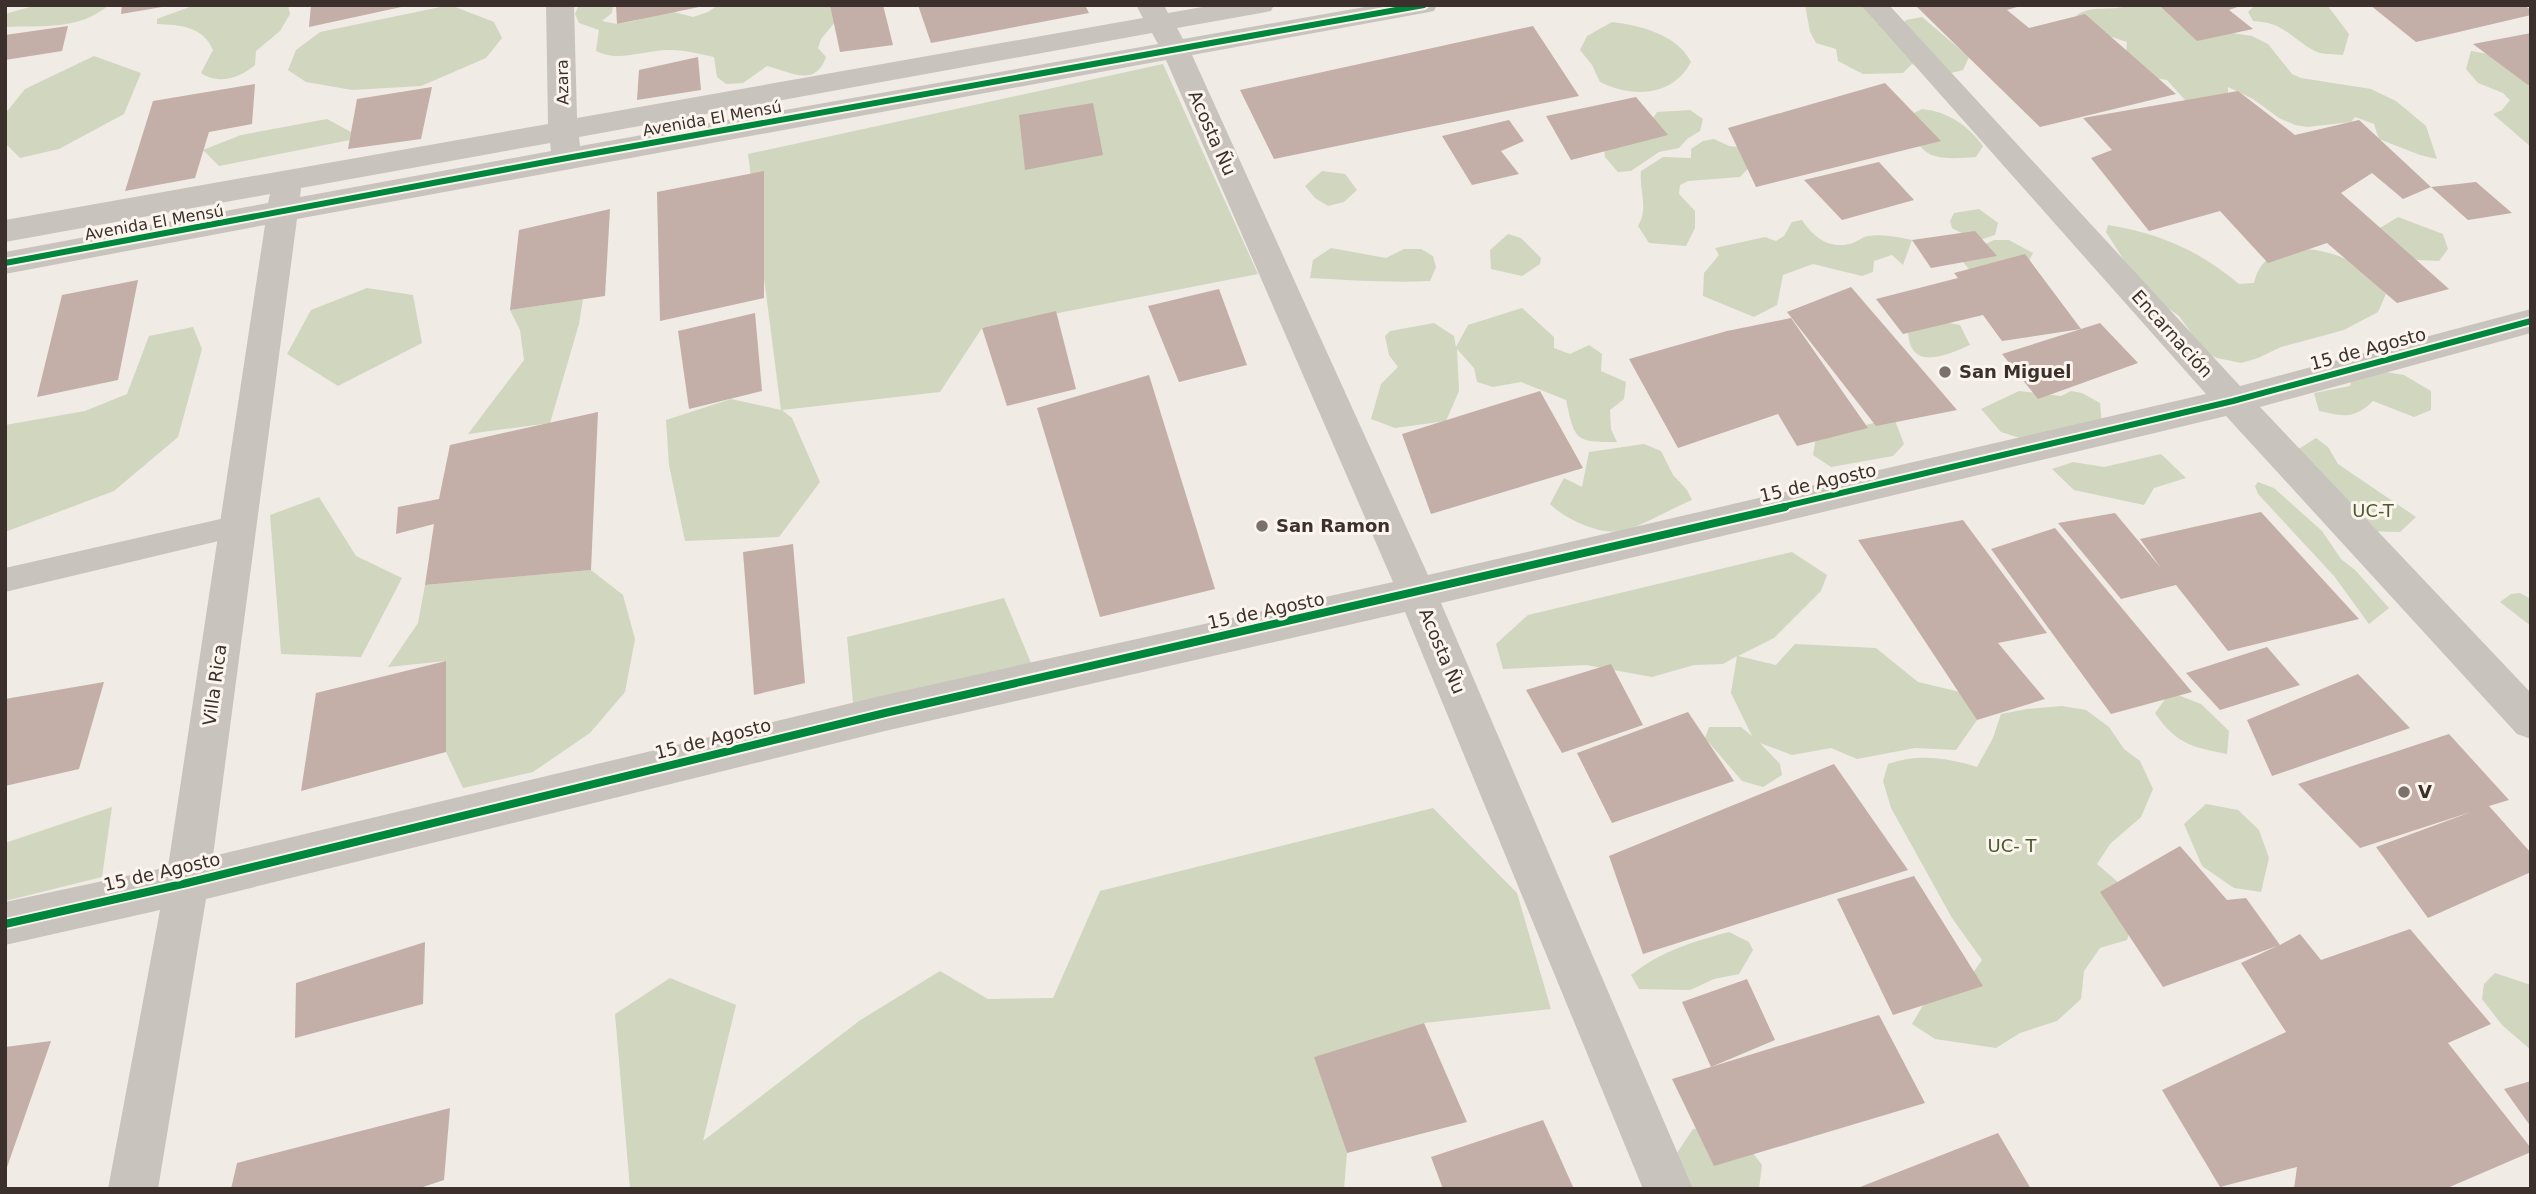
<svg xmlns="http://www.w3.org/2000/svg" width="2536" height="1194" viewBox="0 0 2536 1194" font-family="'DejaVu Sans',sans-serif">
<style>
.green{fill:#d1d6bf}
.building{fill:#c3afa7}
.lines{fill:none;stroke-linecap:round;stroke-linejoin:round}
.service{fill:#c9c3be;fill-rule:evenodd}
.minor{fill:#c9c3be;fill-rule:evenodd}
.cycleway-far1-casing{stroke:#fbf5ee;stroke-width:10}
.cycleway-casing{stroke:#fbf5ee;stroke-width:12}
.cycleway-far1{stroke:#00873e;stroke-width:6}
.cycleway{stroke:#00873e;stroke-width:8}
.poi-dot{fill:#7a716c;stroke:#fbf5ee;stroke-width:2.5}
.labels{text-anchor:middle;stroke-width:6;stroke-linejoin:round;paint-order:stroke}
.far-street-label{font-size:16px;fill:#3b302b;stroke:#fbf5ee}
.street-label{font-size:18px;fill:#3b302b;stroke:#fbf5ee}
.poi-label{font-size:18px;font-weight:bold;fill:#3b302b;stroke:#fbf5ee;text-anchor:start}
.park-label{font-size:18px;fill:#4a5a2e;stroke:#fbf5ee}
</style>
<rect width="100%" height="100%" fill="#f0ebe5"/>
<g class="green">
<path d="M37,5H109C78,31 43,25 5,27V14Z"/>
<path d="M195,5H288L290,14L280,31L256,51L255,65C240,78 217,85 201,73L213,50C203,26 180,25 157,24V19Z"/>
<polygon points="450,5 494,22 502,38 486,58 421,86 352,90 306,82 288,70 296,50 320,32"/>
<path d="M579,5H613L612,13L602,21L617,24L634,21L666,10L693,17L708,12L718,5H833L836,21L821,39L818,48L826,57C815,89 789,71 767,66L743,83L726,84L717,77L714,57C700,54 686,50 671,50C646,49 619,63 596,51L599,30L579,23L575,14Z"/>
<polygon points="1805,5 1871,5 1894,34 1906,20 1922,17 1969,57 1963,70 1943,75 1912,64 1903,73 1863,74 1838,61 1836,49 1816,43 1810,32"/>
<path d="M2130,5H2157L2219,31L2252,36L2268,44L2292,74L2301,78L2371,89L2396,101L2426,126L2437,159L2420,155L2379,139L2374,124L2355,117L2351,122L2307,127L2295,125L2279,118L2253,99L2228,87V99L2185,100L2167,80L2150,77L2126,53L2127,42L2094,31L2076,16C2090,4 2113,12 2130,5Z"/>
<path d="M2255,5H2327L2349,34L2343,55C2335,54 2322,55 2315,51C2290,38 2284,22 2253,21L2248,12Z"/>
<path d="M1612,22C1639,25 1678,35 1691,62C1672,97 1633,98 1600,82L1592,65L1580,50L1587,36Z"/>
<polygon points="2471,51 2499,56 2531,80 2531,147 2493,114 2502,110 2510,100 2503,93 2478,83 2466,69"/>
<polygon points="94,56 141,73 124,114 59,149 20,158 5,143 5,114 25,89"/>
<polygon points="1163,64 1258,274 982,328 940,392 782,410 792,418 820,482 779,537 685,541 669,465 666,420 731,399 781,410 748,154"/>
<path d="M1922,109C1949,112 1967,125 1983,146L1976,157C1933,160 1922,160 1904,118Z"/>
<polygon points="1690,110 1703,119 1700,131 1687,139 1679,148 1659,152 1631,171 1618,172 1605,157 1604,147 1648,126 1657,112"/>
<polygon points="327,119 351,132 350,140 219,166 203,150 241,135"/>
<path d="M1714,139L1729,146L1748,148L1753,163L1740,177L1688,181L1680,185L1679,194L1695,211V228L1686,246L1649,243L1638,226C1649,209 1639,190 1641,171L1663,157L1691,158V149L1703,141Z"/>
<polygon points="1322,171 1345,174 1357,190 1344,202 1328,206 1315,198 1305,186"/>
<polygon points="1979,209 1998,223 1995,235 1977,241 1952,228 1950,221 1954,213"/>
<polygon points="2398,217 2443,234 2448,249 2439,261 2417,260 2378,238 2380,228"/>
<path d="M1802,220C1814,238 1830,250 1853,243C1858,241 1862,237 1868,236C1884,234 1897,237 1912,240L1903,265L1892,255L1874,261L1873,272L1862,276L1813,264L1783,275L1777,305L1754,317L1703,296L1704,273L1719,255L1715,248L1765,237L1776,241L1784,236L1792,222Z"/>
<path d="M2108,225C2159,233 2200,251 2239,284L2254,283C2264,235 2328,246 2359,266C2369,272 2378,285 2386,294L2378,312L2344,330L2281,347L2258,358L2241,363L2217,358L2205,352L2179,316L2143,290L2106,232Z"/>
<polygon points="1508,234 1521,238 1541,258 1540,264 1522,276 1491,269 1490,250"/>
<polygon points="1994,240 2009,240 2033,253 2018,282 1973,274 1963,262 1972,250"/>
<path d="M1331,248L1386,258L1404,249H1421L1433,256L1436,267L1430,281C1390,283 1350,280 1310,278L1313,260Z"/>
<polygon points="367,288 413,295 422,343 338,386 287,354 311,310"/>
<polygon points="583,299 579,324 550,423 468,434 524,360 520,330 510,310"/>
<path d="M1522,308L1554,337V348L1570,354L1589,345L1602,354L1601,371L1626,382L1624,399L1610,410L1611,429L1617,442C1575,442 1575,441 1566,400L1521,382L1493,387L1477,382L1474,368L1457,349L1459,391L1446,421L1395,428L1371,419L1381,384L1398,367L1389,355L1385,336L1390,331L1434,323L1454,336L1456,347L1468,325Z"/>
<path d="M1934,320L1960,325L1970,345C1947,355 1911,372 1908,333Z"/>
<polygon points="193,327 202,349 178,437 114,491 5,532 5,425 85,411 127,394 149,336"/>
<path d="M2355,367L2404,375L2431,391V410L2414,417L2373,401C2353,420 2344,416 2319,411L2314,393L2350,386Z"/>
<polygon points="2019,391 2061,396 2071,391 2082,393 2100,403 2102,425 2040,444 2001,432 1981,409"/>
<polygon points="1894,418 1904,444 1893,456 1831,467 1813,455 1816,437"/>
<polygon points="2316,438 2328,447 2338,464 2416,517 2400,532 2365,531 2294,452"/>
<path d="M1644,444L1661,451L1673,475L1687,490L1692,500C1670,509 1648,523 1626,530C1603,537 1566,520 1550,504L1564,478L1582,487L1589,452Z"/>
<polygon points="2161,454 2186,478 2154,488 2144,505 2074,490 2052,469 2073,462 2104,467"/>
<polygon points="2258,482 2274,488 2322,531 2341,559 2355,570 2389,608 2369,624 2334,576 2258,494 2255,486"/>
<polygon points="319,497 356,556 402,578 361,657 281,654 270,515"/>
<polygon points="1792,552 1827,575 1821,591 1774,638 1738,656 1776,665 1795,644 1876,648 1918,682 1960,692 1977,720 1956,750 1915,748 1857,759 1831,748 1792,755 1760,743 1780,764 1782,775 1763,787 1742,781 1705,738 1709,727 1741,727 1752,736 1731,693 1737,656 1723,664 1694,665 1652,677 1586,665 1503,669 1496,644 1528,615"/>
<polygon points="591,570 623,595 635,639 625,692 590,733 533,772 463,788 446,752 446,661 388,667 418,623 425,585"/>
<polygon points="2520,593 2531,599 2531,626 2500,602 2511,594"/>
<polygon points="1004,598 1039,682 855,725 847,637"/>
<path d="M2178,695L2201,704L2229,731L2227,754C2192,747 2176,744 2155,713L2166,698Z"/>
<path d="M2062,706L2086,710L2109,727L2124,749L2140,761L2153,789L2141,817L2110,844L2097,864L2119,883L2136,911L2127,940L2100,948L2084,971L2081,999L2057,1021L2020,1033L1996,1048L1935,1039L1912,1024L1933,988L1970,977L1982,960L1952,918L1891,808L1883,781L1888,764C1917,753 1949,758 1977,767L1993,738L2001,714L2027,709Z"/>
<polygon points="2206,804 2238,810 2259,830 2269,858 2261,892 2234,888 2202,866 2184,824"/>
<polygon points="112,807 102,877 5,901 5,843"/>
<polygon points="1433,808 1517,893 1551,1009 1424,1023 1315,1057 1347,1153 1344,1189 630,1189 615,1014 670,978 736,1005 703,1141 859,1021 940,971 988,999 1053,998 1100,891"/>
<path d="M1729,932L1749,942L1753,950L1739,974L1714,979L1690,990L1639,989L1631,975C1661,951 1692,942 1729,932Z"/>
<polygon points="2495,973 2531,985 2531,1050 2502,1025 2482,999 2484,984"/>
<polygon points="1712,1126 1745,1143 1762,1165 1759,1189 1688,1189 1677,1153 1693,1129"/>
</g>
<g class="building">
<polygon points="122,5 162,5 162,7 121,14"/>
<polygon points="311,5 406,5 406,6 309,27"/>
<polygon points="616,5 704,5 704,6 617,24"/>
<polygon points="830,5 883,5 893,45 840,52"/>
<polygon points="918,5 1085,5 1089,13 931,43"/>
<polygon points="1915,5 2024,5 2007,10 2029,28 2085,14 2176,94 2040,127"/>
<polygon points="2159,5 2243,5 2229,10 2253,29 2197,41"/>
<polygon points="2370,5 2524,5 2531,10 2531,15 2416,42"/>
<polygon points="68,26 62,51 5,60 5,35"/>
<polygon points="1533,26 1579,96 1274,159 1240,90"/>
<polygon points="2531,33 2531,84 2528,85 2473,44"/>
<polygon points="698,57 701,90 637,100 639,70"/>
<polygon points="1885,83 1941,141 1756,187 1728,128"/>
<polygon points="255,84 252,124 209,132 195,178 125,191 153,101"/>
<polygon points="432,87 421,139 348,149 357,99"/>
<polygon points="2238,91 2295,135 2359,120 2431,187 2403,199 2372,173 2341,193 2449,289 2397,303 2327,243 2268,263 2220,211 2149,231 2091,158 2112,150 2083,118"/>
<polygon points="1636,97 1668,135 1571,160 1546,116"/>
<polygon points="1093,103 1103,155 1025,170 1019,115"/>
<polygon points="1509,120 1524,141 1501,151 1519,174 1472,185 1442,136"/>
<polygon points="1879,162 1914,200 1842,220 1804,180"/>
<polygon points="764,171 764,298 660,321 657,192"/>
<polygon points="2476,182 2512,213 2468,220 2431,187"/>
<polygon points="610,209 605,296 510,310 519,230"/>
<polygon points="1975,231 1997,256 1931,268 1912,240"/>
<polygon points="2025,254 2081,329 2002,341 1983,315 1903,334 1876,299 1958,278 1954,273"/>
<polygon points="138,280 118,380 37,397 62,295"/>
<polygon points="1851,287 1957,410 1876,426 1787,312"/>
<polygon points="1219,289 1247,365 1179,382 1148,306"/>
<polygon points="1056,311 1076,389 1007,406 982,328"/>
<polygon points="755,313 762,391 689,409 678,331"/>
<polygon points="1791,318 1868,428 1797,446 1778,414 1678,448 1629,359 1727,331"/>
<polygon points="2100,323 2138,363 2038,399 2002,354"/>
<polygon points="1149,375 1215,589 1100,617 1037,408"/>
<polygon points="1540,391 1583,468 1431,514 1402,434"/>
<polygon points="598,412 591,570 425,585 434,524 396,534 398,507 439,499 450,445"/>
<polygon points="2261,512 2359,619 2228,651 2176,585 2121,599 2058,523 2115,513 2161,568 2140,539"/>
<polygon points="1963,520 2047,633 1998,643 2045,699 1977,720 1858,540"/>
<polygon points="2055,528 2192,692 2111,714 1991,549"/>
<polygon points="793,544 805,683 754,695 743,552"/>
<polygon points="2267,647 2300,685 2220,710 2186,673"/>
<polygon points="446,661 446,752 301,791 316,693"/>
<polygon points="1611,664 1643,725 1562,753 1526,690"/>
<polygon points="2358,674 2410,728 2272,776 2247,720"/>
<polygon points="104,682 79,769 5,786 5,699"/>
<polygon points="1688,712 1734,781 1612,823 1577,753"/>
<polygon points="2449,734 2509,800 2489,806 2531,853 2531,872 2428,918 2376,847 2471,812 2360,848 2298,784"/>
<polygon points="1834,764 1908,870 1643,954 1609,856"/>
<polygon points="2180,846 2227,900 2246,898 2280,945 2300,934 2321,960 2410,929 2491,1024 2448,1043 2531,1148 2531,1152 2445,1189 2294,1189 2297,1167 2220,1187 2162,1090 2286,1032 2241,963 2277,946 2163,987 2100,892"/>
<polygon points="1914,876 1983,986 1893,1015 1837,899"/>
<polygon points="425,942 423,1004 295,1038 296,983"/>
<polygon points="1747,979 1775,1040 1711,1067 1682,1002"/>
<polygon points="1879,1015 1925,1103 1714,1166 1672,1079"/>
<polygon points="1424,1023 1467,1122 1347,1153 1314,1057"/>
<polygon points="51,1041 6,1170 5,1170 5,1047"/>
<polygon points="2531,1081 2531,1127 2504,1089"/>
<polygon points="450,1108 444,1180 417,1189 231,1189 237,1163"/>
<polygon points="1543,1120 1574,1189 1443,1189 1431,1157"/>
<polygon points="1998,1133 2031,1189 1855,1189"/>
</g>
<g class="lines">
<polygon class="service" points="238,515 248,518 252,526 248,534 5,592 5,568"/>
<path class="minor" d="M546,5H574L577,118L1143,18L1136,5H1164L1168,13L1214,5H1274L1271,11L1261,13L1177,28L1183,39L1376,5H1437L1434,11L1424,13L1192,55L1428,575L2206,394L1861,5H1889L2240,386L2531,309V333L2260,407L2531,693V739L2517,734L2226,416L1441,603L1693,1189H1643L1405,612L885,731L206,899L158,1189H108L160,910L5,945V902L168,867L265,225L5,274V252L268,203L270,194L5,242V220L548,124ZM1152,33L1158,44L580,146L579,137ZM1166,60L1393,582L885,695L213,856L297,219ZM550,143L551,151L300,197L301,188Z"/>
<defs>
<g id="cycleway-far1">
<polyline points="5,263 567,158 1424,5"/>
<polyline points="1777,508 2233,401 2531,321"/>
</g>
<polyline id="cycleway" points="5,924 187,883 885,713 1785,507"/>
</defs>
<use href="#cycleway-far1" class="cycleway-far1-casing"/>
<use href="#cycleway" class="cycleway-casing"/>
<use href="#cycleway-far1" class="cycleway-far1"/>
<use href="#cycleway" class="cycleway"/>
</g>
<g class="poi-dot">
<circle cx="1945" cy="372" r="7"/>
<circle cx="1262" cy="526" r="7"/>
<circle cx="2404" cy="792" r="7"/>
</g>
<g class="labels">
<g class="far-street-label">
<text transform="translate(562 82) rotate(-91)" y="6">Azara</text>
<text transform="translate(712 118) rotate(-10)" y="6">Avenida El Mensú</text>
<text transform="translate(154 222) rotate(-10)" y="6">Avenida El Mensú</text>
</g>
<g class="street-label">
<text transform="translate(1212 133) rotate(66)" y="6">Acosta Ñu</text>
<text transform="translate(2172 334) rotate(48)" y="6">Encarnación</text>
<text transform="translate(2368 349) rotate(-15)" y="6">15 de Agosto</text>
<text transform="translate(1818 483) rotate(-13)" y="6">15 de Agosto</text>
<text transform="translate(1266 611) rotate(-12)" y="6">15 de Agosto</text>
<text transform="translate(1442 651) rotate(67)" y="6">Acosta Ñu</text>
<text transform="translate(215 685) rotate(-82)" y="6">Villa Rica</text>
<text transform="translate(713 739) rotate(-14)" y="6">15 de Agosto</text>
<text transform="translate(162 872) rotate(-13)" y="6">15 de Agosto</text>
</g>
<g class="poi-label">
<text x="1959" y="378">San Miguel</text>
<text x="1276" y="532">San Ramon</text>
<text x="2418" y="798">V</text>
</g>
<g class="park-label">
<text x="2373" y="517">UC-T</text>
<text x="2012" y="852">UC- T</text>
</g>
</g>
<rect width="2536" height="1194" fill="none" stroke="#3b302b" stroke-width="14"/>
</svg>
